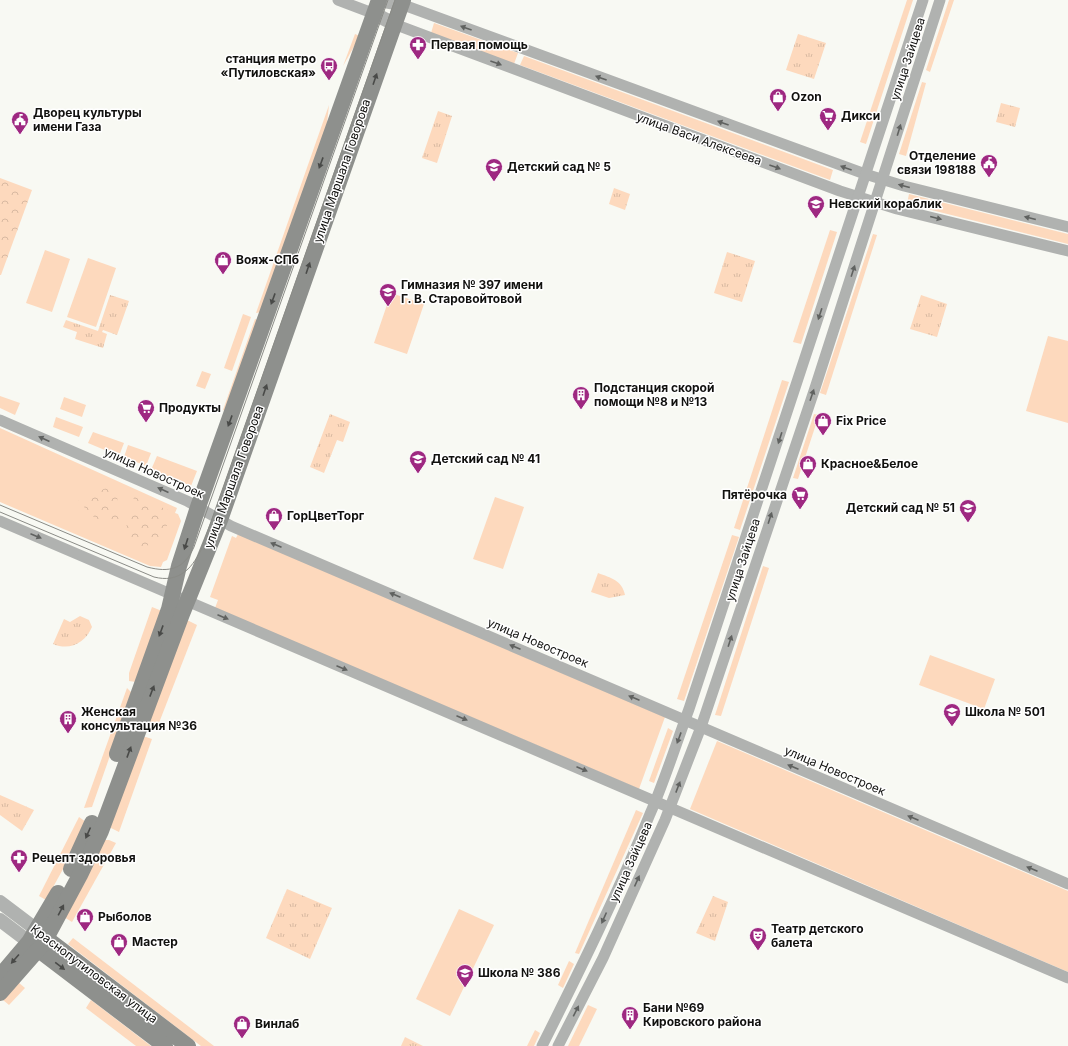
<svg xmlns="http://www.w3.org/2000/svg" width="1068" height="1046" viewBox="0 0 1068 1046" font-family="Inter,sans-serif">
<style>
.green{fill:#fdd9bd}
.forest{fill:url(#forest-crowns)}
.park{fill:url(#park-tufts)}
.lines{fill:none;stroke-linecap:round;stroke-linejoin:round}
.minor{stroke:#b0b2b0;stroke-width:11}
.tertiary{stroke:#b0b2b0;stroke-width:14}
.secondary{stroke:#8e908d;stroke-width:16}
.tram{stroke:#8a8b86;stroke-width:1}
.oneway{fill:#606260}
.oneway2{fill:#494a48}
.labels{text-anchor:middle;stroke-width:3;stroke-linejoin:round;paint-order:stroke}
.poi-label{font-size:12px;font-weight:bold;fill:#11110f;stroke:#fff;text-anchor:start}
.street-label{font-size:12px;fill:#11110f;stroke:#fff}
</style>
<defs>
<pattern id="forest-crowns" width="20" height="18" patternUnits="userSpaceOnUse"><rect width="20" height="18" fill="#fdd9bd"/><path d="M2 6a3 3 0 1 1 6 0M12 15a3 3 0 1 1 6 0" fill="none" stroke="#d8b9a1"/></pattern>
<pattern id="park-tufts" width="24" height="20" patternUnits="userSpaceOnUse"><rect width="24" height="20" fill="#fdd9bd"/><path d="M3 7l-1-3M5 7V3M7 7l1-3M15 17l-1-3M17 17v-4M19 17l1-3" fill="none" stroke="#d8b9a1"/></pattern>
</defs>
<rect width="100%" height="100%" fill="#f8f9f3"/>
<g class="green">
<polygon points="907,0 913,0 866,144 860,142"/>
<polygon points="949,0 954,0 930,72 926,70"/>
<polygon points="434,23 518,53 514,64 431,33"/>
<polygon points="355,34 360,36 343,66"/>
<polygon points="524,56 833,170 830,180 520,65"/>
<polygon points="922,82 926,83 906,156 899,154"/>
<polygon points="329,105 326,132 262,312 256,313"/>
<polygon points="909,194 1068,234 1068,244 907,204"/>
<polygon points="830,230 837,232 801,344 793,342"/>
<polygon points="873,234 877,235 826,395 820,393"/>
<polygon points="45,250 70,259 52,312 26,303"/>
<polygon points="88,258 116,268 96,327 67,317"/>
<polygon points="391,293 424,304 407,354 374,343"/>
<polygon points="243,314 251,317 232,371 224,368"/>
<polygon points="255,319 261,321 228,412 223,410"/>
<polygon points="1048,336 1068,341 1068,423 1026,411"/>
<polygon points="202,371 211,374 205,389 196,386"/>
<polygon points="782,380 789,382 740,530 734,528"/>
<polygon points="0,396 20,403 15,415 0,408"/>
<polygon points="64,397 86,405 82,417 60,409"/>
<polygon points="814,414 819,415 798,479 793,478"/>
<polygon points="56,417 83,427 79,437 53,427"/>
<polygon points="0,428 177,508 175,513 178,514 181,521 167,560 163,562 161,567 150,566 0,502"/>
<polygon points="93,432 124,443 119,456 88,443"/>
<polygon points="128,445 151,453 146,466 124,457"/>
<polygon points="157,456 197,471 191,486 151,470"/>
<polygon points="495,497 524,507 503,569 473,559"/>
<polygon points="238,534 665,717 639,789 215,608 218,600 210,597 232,536 236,538"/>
<polygon points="732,535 739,537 684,701 677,699"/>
<polygon points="763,566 769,568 721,716 715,715"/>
<polygon points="152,607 162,611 136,682 129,681 129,673"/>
<polygon points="187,620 197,625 157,728 152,726 148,720"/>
<polygon points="930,655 995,679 984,709 919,685"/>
<polygon points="127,688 132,693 92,807 84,808"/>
<polygon points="668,728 673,731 654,783 649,781"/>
<polygon points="146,737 152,739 119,832 109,827 141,738"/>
<polygon points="717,741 1068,891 1068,972 690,809"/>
<polygon points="636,810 643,813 579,954 575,953"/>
<polygon points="79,817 86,822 74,849 46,900 39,896"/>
<polygon points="104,840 109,840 116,843 72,922 64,917"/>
<polygon points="459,909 494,925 450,1016 416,999"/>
<polygon points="73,938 214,1046 201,1046 68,944"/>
<polygon points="569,961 574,964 563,988 558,985"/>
<polygon points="18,982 25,988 9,1005 3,1000"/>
<polygon points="91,1000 151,1046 136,1046 86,1008"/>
<polygon points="588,1005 597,1009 579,1046 568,1046"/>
<polygon points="535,1030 540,1033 534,1046 527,1046"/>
</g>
<g class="forest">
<polygon points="0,178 32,190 1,275 0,275"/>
<polygon points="106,488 114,490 118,496 115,512 120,520 112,525 105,518 97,520 78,501"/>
<path d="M133,494L170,511V521L154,544L135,548L121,537C127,528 128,518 135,508Z"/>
</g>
<g class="park">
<polygon points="798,34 826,43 814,79 786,70"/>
<polygon points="1001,103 1020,108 1015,127 996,122"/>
<polygon points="438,111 452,116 437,163 422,158"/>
<polygon points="614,188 630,194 625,210 609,204"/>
<polygon points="727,252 755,261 742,302 714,293"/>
<polygon points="110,295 129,301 117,335 103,330 102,332 107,334 103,348 75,339 77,332 63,327 66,320 98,331"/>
<polygon points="921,295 947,304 937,337 910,329"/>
<polygon points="330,414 350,422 343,442 337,440 324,473 310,467"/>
<path d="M598,573C611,578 622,580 625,595L609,598L591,592Z"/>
<path d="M80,616L89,620L92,627C85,643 70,651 53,644L64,619L70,622Z"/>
<polygon points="0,795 34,810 22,831 0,815"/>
<polygon points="287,889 332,908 310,959 266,938"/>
<polygon points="713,896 728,902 715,941 696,933"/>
<polygon points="405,1037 423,1046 401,1046"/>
</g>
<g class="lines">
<g class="minor">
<polyline points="338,0 375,14"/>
<polyline points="401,4 865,174 904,186 1068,227"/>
<polyline points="394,24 840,191 897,209 1068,251"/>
<polyline points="0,420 187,501 231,526 1068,884"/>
<polyline points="0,521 1068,978"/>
<path d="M542,1046C580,970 618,893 650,814C665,780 676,744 689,709L923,0"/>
<polyline points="558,1046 603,958 665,820 701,727 815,388 940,0"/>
</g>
<g class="tertiary">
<polyline points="379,0 401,4"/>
<polyline points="375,14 394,24"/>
<polyline points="0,902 37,930"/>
<polyline points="0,920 29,942"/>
</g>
<g class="secondary">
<polyline points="117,754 169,609 179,566 198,507 379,0"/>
<polyline points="71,869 92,823"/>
<polyline points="38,932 188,1046"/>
<polyline points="32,945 165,1046"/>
<polyline points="0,976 29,942 58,893"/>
<polyline points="0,993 43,944 80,875 101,831 182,614 220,520 403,0"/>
</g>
<g class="tram">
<path d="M0,505L147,567C170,573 184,569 194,547L388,0"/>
<path d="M0,512L154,577C178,583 191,570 201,550L395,0"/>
</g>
</g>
<defs><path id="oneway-solid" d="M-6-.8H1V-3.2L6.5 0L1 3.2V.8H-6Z"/></defs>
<g class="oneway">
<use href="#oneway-solid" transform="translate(466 28) rotate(-160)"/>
<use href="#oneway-solid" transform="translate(496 63) rotate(20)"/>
<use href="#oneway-solid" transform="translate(601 78) rotate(-160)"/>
<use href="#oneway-solid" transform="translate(723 123) rotate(-160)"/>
<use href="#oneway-solid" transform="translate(899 130) rotate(-73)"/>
<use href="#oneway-solid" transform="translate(775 167) rotate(20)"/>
<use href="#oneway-solid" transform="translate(846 168) rotate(-160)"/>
<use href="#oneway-solid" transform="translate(904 186) rotate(-165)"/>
<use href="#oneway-solid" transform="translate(936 218) rotate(14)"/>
<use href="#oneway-solid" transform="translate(1030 218) rotate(-166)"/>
<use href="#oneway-solid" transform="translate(853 271) rotate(-72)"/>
<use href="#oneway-solid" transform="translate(820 314) rotate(108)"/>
<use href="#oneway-solid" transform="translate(812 395) rotate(-71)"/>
<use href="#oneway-solid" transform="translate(780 438) rotate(108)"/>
<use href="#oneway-solid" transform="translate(44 439) rotate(-156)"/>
<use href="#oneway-solid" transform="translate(163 490) rotate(-156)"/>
<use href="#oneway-solid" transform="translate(770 518) rotate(-72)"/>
<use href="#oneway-solid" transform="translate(36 536) rotate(23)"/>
<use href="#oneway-solid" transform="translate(276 545) rotate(-157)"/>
<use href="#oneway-solid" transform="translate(395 595) rotate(-157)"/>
<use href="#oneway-solid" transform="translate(223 617) rotate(23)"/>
<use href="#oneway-solid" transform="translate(730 641) rotate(-72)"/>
<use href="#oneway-solid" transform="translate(515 647) rotate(-157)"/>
<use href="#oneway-solid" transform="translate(342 668) rotate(23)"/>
<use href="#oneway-solid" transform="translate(634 698) rotate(-157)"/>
<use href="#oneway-solid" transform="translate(462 718) rotate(23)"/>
<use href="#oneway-solid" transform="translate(679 738) rotate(110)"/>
<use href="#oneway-solid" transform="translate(793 767) rotate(-157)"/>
<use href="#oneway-solid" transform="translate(582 769) rotate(23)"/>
<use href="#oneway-solid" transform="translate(678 787) rotate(-69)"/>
<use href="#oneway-solid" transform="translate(913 818) rotate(-157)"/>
<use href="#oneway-solid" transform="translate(1032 869) rotate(-157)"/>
<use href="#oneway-solid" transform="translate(637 881) rotate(-66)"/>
<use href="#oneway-solid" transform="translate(604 918) rotate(114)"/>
<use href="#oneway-solid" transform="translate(576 1011) rotate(-63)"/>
</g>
<g class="oneway2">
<use href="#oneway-solid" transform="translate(375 79) rotate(-71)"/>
<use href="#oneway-solid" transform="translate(321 163) rotate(110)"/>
<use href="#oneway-solid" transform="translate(308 268) rotate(-71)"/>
<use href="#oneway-solid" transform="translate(273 299) rotate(110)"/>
<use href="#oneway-solid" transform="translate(265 390) rotate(-71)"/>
<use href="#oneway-solid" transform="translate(230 421) rotate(110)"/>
<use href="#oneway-solid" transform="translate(186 544) rotate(108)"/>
<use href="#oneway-solid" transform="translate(161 631) rotate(110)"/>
<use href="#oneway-solid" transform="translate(152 691) rotate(-69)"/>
<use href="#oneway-solid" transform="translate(129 752) rotate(-70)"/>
<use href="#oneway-solid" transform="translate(88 833) rotate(114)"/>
<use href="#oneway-solid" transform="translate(61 910) rotate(-62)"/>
<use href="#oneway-solid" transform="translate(15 959) rotate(131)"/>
<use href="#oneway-solid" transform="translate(60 966) rotate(37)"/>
</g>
<defs>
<symbol id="pharmacy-pin" viewBox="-11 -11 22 30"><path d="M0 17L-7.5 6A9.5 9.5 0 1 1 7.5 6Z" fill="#9e2881" stroke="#fff"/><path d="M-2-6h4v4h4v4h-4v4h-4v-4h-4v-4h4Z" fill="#fff"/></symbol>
<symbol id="bus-pin" viewBox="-11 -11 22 30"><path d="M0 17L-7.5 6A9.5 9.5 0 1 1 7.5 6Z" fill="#9e2881" stroke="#fff"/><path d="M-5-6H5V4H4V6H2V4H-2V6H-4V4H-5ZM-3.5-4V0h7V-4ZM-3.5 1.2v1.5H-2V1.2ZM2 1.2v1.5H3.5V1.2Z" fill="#fff"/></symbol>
<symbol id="shop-pin" viewBox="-11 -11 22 30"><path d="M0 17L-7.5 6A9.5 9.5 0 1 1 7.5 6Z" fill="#9e2881" stroke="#fff"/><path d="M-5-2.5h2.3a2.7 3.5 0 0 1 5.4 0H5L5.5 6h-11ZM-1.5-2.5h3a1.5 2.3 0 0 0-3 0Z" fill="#fff"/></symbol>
<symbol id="supermarket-pin" viewBox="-11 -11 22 30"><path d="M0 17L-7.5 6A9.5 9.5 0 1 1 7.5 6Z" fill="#9e2881" stroke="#fff"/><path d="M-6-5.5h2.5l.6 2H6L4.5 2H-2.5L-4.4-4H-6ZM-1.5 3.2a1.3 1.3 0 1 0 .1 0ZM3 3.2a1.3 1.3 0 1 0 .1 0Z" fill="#fff"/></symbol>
<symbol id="civic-pin" viewBox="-11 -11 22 30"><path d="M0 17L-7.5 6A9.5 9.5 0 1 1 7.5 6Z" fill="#9e2881" stroke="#fff"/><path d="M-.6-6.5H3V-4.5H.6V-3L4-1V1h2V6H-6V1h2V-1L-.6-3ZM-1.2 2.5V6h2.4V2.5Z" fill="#fff"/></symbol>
<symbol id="school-pin" viewBox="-11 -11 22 30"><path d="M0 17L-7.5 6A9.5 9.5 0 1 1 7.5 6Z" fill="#9e2881" stroke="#fff"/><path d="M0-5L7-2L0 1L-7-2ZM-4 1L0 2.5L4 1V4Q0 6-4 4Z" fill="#fff"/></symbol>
<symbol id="building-pin" viewBox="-11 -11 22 30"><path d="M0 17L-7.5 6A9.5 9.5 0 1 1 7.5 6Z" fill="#9e2881" stroke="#fff"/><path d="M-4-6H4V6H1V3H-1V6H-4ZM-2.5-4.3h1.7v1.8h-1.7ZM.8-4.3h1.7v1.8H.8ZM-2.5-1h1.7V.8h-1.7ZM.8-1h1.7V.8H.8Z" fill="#fff"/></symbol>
<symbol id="theatre-pin" viewBox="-11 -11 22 30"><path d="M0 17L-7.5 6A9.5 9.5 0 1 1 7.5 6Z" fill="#9e2881" stroke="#fff"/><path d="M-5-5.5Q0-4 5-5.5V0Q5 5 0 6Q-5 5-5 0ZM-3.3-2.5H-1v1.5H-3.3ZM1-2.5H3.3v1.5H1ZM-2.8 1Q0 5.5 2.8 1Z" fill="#fff"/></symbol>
</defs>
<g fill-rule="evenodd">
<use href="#pharmacy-pin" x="408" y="35" width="20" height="27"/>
<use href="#bus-pin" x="319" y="56" width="20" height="27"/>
<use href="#shop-pin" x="768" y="87" width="20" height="27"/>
<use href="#supermarket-pin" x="818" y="106" width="20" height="27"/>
<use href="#civic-pin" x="10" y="110" width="20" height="27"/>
<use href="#civic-pin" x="979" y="153" width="20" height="27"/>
<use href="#school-pin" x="484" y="157" width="20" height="27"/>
<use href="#school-pin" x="806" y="194" width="20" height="27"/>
<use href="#shop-pin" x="213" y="250" width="20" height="27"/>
<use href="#school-pin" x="378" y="282" width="20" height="27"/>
<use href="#building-pin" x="571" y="385" width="20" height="27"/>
<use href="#supermarket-pin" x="136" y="398" width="20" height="27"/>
<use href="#shop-pin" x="813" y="411" width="20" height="27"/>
<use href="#school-pin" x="408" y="449" width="20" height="27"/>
<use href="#shop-pin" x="798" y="454" width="20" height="27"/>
<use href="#supermarket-pin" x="790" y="485" width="20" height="27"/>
<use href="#school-pin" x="958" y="498" width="20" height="27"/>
<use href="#shop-pin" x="264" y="506" width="20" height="27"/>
<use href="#school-pin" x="942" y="702" width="20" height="27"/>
<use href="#building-pin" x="58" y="709" width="20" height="27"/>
<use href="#pharmacy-pin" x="9" y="848" width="20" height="27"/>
<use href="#shop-pin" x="75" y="907" width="20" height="27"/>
<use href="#theatre-pin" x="748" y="926" width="20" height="27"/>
<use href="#shop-pin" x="109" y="932" width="20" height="27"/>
<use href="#school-pin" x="455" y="963" width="20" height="27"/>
<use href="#building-pin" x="620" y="1005" width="20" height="27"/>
<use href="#shop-pin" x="232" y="1014" width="20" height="27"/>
</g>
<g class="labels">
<g class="poi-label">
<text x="431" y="49">Первая помощь</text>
<text x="316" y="63" text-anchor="end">станция метро<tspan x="316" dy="14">«Путиловская»</tspan></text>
<text x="791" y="101">Ozon</text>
<text x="33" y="117">Дворец культуры<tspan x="33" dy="14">имени Газа</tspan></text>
<text x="841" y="120">Дикси</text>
<text x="976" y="160" text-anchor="end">Отделение<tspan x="976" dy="14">связи 198188</tspan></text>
<text x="507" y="171">Детский сад № 5</text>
<text x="829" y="208">Невский кораблик</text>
<text x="236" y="264">Вояж-СПб</text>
<text x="401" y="289">Гимназия № 397 имени<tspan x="401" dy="14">Г. В. Старовойтовой</tspan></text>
<text x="594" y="392">Подстанция скорой<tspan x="594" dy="14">помощи №8 и №13</tspan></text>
<text x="159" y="412">Продукты</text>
<text x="836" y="425">Fix Price</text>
<text x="431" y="463">Детский сад № 41</text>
<text x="821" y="468">Красное&amp;Белое</text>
<text x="787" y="499" text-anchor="end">Пятёрочка</text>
<text x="955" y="512" text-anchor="end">Детский сад № 51</text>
<text x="287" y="520">ГорЦветТорг</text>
<text x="81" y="716">Женская<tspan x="81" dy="14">консультация №36</tspan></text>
<text x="965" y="716">Школа № 501</text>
<text x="32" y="862">Рецепт здоровья</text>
<text x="98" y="921">Рыболов</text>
<text x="771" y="933">Театр детского<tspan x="771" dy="14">балета</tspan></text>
<text x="132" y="946">Мастер</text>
<text x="478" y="977">Школа № 386</text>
<text x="643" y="1012">Бани №69<tspan x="643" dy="14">Кировского района</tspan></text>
<text x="255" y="1028">Винлаб</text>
</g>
<g class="street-label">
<text transform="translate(908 59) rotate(-72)" y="4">улица Зайцева</text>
<text transform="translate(699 139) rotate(20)" y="4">улица Васи Алексеева</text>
<text transform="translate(342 171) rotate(-71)" y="4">улица Маршала Говорова</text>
<text transform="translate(154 473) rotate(24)" y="4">улица Новостроек</text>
<text transform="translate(234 477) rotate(-70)" y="4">улица Маршала Говорова</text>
<text transform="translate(743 560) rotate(-72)" y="4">улица Зайцева</text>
<text transform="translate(538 643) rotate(23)" y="4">улица Новостроек</text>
<text transform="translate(835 771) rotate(23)" y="4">улица Новостроек</text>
<text transform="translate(631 862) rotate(-66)" y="4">улица Зайцева</text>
<text transform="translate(94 974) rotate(37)" y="4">Краснопутиловская улица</text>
</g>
</g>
</svg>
